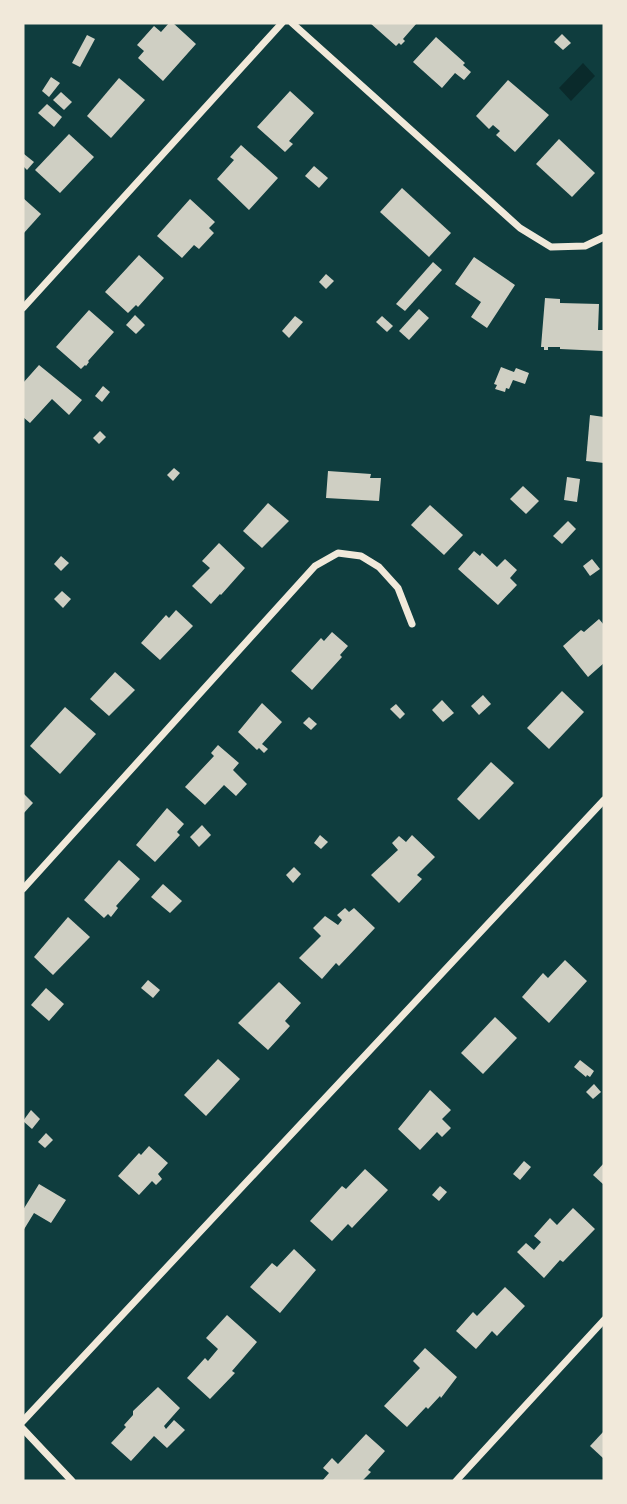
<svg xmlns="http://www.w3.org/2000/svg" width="627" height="1504" viewBox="0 0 627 1504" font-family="'DM Sans',sans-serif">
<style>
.water{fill:#0a2a2b}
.building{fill:#cfcfc3}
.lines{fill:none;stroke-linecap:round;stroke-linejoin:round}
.minor{stroke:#f1e9da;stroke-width:7}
</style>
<rect width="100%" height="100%" fill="#0f3d3e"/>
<polygon class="water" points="583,63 595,76 571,101 559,88"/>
<g class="building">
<polygon points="169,23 173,23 196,44 163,81 138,58 144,51 137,45 154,26 161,32"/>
<polygon points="370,23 417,23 403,39 405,41 401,45 399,43 396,46"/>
<polygon points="562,34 571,43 563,50 554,42"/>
<polygon points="87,35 95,39 80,67 72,63"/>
<polygon points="436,37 465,63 463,65 471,72 464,80 455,73 442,88 413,62"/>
<polygon points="51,77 60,83 49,97 42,91"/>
<polygon points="119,78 145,100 111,138 87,116"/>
<polygon points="508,80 549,115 515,152 496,135 500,131 493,125 489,129 476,116"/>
<polygon points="290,91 314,113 289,141 293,144 285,152 257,127"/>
<polygon points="61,92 72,102 64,110 53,100"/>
<polygon points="47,104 62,117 54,127 38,113"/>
<polygon points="69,134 94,157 60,193 35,170"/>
<polygon points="559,139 595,173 572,197 536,164"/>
<polygon points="241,145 278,178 249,210 217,179 234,160 230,157"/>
<polygon points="24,154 34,162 27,170 23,166"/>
<polygon points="314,166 328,178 319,188 305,176"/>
<polygon points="402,188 451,233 429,257 380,212"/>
<polygon points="23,198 41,214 23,234"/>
<polygon points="190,199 215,222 209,228 214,233 199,249 194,245 182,258 157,236"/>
<polygon points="139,255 164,278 138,307 136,305 128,313 105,292"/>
<polygon points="474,257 515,285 487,328 471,317 481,302 455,284"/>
<polygon points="433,262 442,270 405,311 396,304"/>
<polygon points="326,274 334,281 326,289 319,282"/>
<polygon points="545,298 560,299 560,303 599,304 598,330 604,330 603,351 560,349 560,347 548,347 548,350 544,350 544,347 541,347"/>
<polygon points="419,309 429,318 409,340 399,331"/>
<polygon points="89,310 114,332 88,361 89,362 86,366 85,365 81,369 56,347"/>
<polygon points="135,315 145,325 136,334 126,325"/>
<polygon points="295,316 303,322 289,338 282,331"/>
<polygon points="382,316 393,326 387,332 376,322"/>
<polygon points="39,365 82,400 69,415 52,399 30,423 23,417 23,383"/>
<polygon points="501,367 514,372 516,368 529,373 525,384 513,380 509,389 506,388 505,392 495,389 497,385 494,384"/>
<polygon points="103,386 110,392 102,402 95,396"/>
<polygon points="590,415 604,417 604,463 586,461"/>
<polygon points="100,431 106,437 99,444 93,438"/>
<polygon points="174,468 180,473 173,481 167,475"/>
<polygon points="328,471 371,474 370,478 381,478 379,501 326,498"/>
<polygon points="567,477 580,479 577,502 564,500"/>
<polygon points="523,486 539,501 526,514 510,499"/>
<polygon points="268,503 289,521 262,548 243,531"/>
<polygon points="430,505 463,535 444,555 411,525"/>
<polygon points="568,521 576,529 562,544 553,536"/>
<polygon points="219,543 245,568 221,595 220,594 211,604 192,586 210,568 202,561"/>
<polygon points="474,551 480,556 482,553 497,567 505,559 517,570 510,578 517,585 498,605 458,569"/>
<polygon points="61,556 69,563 61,571 54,564"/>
<polygon points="592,559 600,569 590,576 583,566"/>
<polygon points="62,591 71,599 63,608 54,599"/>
<polygon points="176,610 193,626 160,660 141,643 166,615 169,618"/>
<polygon points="599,619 604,625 604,663 588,677 563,646 581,630 584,632"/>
<polygon points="332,632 348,646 340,655 342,657 312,690 291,671 321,638 324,641"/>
<polygon points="115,672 135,690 109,716 90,699"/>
<polygon points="562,691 584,712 549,749 527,728"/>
<polygon points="483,695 491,704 479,715 471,706"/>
<polygon points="442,700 454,713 443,722 432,710"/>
<polygon points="262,703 282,722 262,744 268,749 264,753 259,748 257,750 238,732"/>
<polygon points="396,704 405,714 400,719 390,709"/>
<polygon points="65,707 96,734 60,774 30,746"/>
<polygon points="309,717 317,724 311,730 303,723"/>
<polygon points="218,745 239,763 233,770 247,784 236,796 224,785 205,805 185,787 214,756 211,753"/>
<polygon points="491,762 514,783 479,820 457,799"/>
<polygon points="23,793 33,803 23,814"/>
<polygon points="167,808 184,824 177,832 180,835 155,862 136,845"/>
<polygon points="202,825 211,835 199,847 190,837"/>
<polygon points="320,835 328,842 321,849 314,843"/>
<polygon points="412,835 435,857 417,875 422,879 399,903 371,875 398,850 392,843 399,836 406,842"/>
<polygon points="119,860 140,879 116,906 118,908 111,917 108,914 104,918 84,900"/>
<polygon points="294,867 301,874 293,883 286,875"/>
<polygon points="163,884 182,901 170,913 151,897"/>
<polygon points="345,908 349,912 354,908 375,928 339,966 336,963 322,979 299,958 321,936 313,928 325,916 338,925 342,920 337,915"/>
<polygon points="68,917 90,937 53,975 34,957"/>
<polygon points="565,960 587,981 549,1023 522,997 543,973 548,978"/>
<polygon points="148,980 160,990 153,998 141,988"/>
<polygon points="279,982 301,1003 285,1021 290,1026 268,1050 238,1023"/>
<polygon points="46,988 64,1004 49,1021 31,1005"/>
<polygon points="495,1017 517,1038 483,1074 461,1053"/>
<polygon points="218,1059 240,1079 206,1116 184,1095"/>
<polygon points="580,1060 594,1071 590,1077 587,1075 586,1077 574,1067"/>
<polygon points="594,1084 601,1092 593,1099 586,1092"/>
<polygon points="430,1090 451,1110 442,1119 451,1128 442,1137 437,1132 420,1150 398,1129"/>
<polygon points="31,1110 40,1119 32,1129 23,1121"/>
<polygon points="46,1133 53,1140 45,1148 38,1142"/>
<polygon points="149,1146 168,1163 158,1174 162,1179 156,1185 152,1181 139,1195 118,1176 139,1153 141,1155"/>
<polygon points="524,1161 531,1167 520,1180 513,1174"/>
<polygon points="604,1163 604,1185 593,1175"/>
<polygon points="365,1169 388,1190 352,1228 348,1224 332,1241 310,1221 342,1186 346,1189"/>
<polygon points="39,1184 66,1200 51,1223 34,1213 23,1231 23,1210"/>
<polygon points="440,1186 447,1192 439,1201 432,1195"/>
<polygon points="573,1208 595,1229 563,1262 560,1260 544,1278 517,1252 526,1243 534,1250 541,1242 534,1236 550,1218 557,1225"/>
<polygon points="294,1249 316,1270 280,1313 250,1287 272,1263 277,1267"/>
<polygon points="505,1287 525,1306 497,1336 492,1331 476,1349 456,1331 473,1312 477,1316"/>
<polygon points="227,1315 257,1342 232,1371 235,1373 210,1399 187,1378 205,1358 208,1361 218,1349 206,1338"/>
<polygon points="425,1348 457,1377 441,1398 440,1396 428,1409 426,1407 407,1427 384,1406 420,1368 413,1361"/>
<polygon points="158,1387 180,1408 164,1426 166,1429 174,1420 185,1430 167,1448 154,1436 131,1461 111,1443 126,1427 124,1425 133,1415 133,1411"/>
<polygon points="604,1431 604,1459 590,1446"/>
<polygon points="366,1434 385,1451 368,1470 371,1472 362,1481 322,1481 329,1473 323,1468 332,1458 338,1464"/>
</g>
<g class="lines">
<g class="minor">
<polyline points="292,23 520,228 551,247 585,246 604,237"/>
<polyline points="23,308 282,23"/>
<polyline points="23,889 315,566 338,553 361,556 379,567 398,588 412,624"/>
<polyline points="23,1421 604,800"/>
<polyline points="23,1429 72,1481"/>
<polyline points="456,1481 604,1320"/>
</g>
</g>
<rect width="627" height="1504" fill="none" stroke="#f1e9da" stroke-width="49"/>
</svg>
